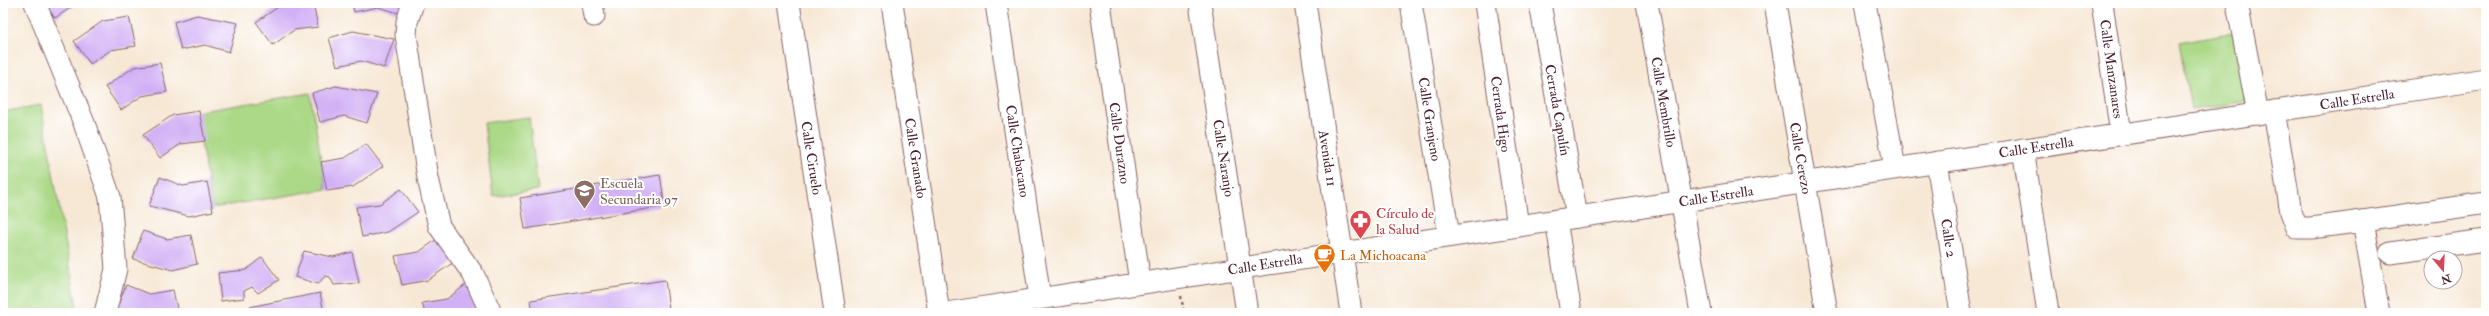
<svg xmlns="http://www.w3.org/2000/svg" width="2489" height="316" viewBox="0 0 2489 316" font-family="'IM FELL Double Pica',serif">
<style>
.green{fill:#abd987;stroke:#7a7c59}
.building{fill:#d1b0f5}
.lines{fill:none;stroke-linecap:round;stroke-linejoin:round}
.minor-casing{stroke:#876566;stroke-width:23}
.path{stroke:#876566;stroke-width:2.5;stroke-dasharray:3 3;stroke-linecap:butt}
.minor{stroke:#fff;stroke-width:21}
.labels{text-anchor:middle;stroke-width:4;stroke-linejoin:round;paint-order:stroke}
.street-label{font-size:14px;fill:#4a1f2b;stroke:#fff}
.education-label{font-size:14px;fill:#785e54;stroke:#fff;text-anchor:start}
.health-label{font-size:14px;fill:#be3a42;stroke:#fff;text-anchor:start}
.food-label{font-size:14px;fill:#c56008;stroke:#fff;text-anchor:start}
</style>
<rect width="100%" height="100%" fill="#fff"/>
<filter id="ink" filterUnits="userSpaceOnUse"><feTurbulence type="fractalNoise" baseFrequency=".025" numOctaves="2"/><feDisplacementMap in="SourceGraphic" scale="8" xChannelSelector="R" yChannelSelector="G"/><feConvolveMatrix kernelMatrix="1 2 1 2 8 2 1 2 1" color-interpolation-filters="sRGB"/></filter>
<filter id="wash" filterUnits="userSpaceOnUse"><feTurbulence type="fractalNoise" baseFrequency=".012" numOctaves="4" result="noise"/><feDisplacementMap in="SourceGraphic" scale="16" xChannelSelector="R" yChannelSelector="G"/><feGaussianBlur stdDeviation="0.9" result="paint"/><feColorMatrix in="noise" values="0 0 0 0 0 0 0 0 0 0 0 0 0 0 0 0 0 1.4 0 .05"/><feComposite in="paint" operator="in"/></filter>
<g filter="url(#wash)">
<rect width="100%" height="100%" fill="#f7e8d5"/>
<g class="green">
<polygon points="2235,32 2246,101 2191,110 2179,42"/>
<polygon points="310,93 326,189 212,208 196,112"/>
<polygon points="41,105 78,313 3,313 3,112"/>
<polygon points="529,117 538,190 493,196 484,123"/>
</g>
<g id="blocks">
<g class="building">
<polygon points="44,3 78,3 55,18"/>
<polygon points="284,3 313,3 318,27 294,30 273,45 256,22"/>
<polygon points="352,3 405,3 402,14 378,7 354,12"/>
<polygon points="197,15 238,23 229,52 205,45 181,50 174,22"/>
<polygon points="129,17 136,46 111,50 90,64 74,41 103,21"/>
<polygon points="353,31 394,39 384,68 361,61 337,66 329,38"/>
<polygon points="160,63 167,92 142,96 121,110 105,87 134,67"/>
<polygon points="336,86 377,94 367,123 344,116 320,122 312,93"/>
<polygon points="199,111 205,141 181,144 160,158 143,135 173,115"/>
<polygon points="366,144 383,166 353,187 327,191 321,162 345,158"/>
<polygon points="660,175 665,206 525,229 520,198"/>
<polygon points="160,177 183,186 207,182 213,211 189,216 149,206"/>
<polygon points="401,189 418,212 388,232 362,237 356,207 380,204"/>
<polygon points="143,231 167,239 191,235 197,264 173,270 133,259"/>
<polygon points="440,237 457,260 428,280 402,285 395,256 419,252"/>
<polygon points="304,251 333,257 352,252 359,283 334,285 330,277 325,276 318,284 295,277"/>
<polygon points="262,257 279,280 258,293 252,287 244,291 244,298 221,301 218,273 246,270"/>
<polygon points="665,280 669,309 645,313 533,313 531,300"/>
<polygon points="467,284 485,307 476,313 425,313 422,303 447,299"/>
<polygon points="126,285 149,294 173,290 178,313 115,313"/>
<polygon points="320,293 324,313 250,313 249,307"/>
</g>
</g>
</g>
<g filter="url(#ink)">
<use href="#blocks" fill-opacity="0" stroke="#876566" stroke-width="1"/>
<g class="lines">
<defs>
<g id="minor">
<polyline points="35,3 84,123 110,197 116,269 105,313"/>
<polyline points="413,3 407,22 406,35 428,178 439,226 473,274 491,313"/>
<polyline points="592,3 594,16"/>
<polyline points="789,3 835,313"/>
<polyline points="892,3 939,313"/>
<polyline points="996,3 1040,298"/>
<polyline points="1100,3 1140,283"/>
<polyline points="1200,3 1247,313"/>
<polyline points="1305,3 1351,313"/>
<polyline points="1411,3 1449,236"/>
<polyline points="1485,3 1518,226"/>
<polyline points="1540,3 1577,217"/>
<polyline points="1647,3 1701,313"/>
<polyline points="1775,3 1827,313"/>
<polyline points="1865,3 1895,168"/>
<polyline points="2102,3 2121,134"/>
<polyline points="2237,3 2258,114"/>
<polyline points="2274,111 2291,212 2297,228 2311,228 2363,221 2379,313"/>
<polyline points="2023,149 2048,313"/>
<polyline points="1937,162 1961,313"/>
<polyline points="1556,220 1571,313"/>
<polyline points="2363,221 2486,203"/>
<polyline points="2390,253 2486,240"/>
<polyline points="946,313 2486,79"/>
</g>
</defs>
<use href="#minor" class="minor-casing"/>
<polyline class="path" points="1181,296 1184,313"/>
<use href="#minor" class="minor"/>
</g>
</g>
<defs>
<symbol id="school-pin" viewBox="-11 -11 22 30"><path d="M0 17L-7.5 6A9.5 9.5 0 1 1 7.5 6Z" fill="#8d6e63" stroke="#fff"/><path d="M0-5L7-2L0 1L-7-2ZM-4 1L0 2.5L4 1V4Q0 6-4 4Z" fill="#fff"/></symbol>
<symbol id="pharmacy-pin" viewBox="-11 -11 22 30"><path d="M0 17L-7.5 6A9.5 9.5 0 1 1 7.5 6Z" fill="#e0444e" stroke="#fff"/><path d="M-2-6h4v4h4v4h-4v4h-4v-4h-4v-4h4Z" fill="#fff"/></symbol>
<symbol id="cafe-pin" viewBox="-11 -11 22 30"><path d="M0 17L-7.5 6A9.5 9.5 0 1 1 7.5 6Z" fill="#e8710a" stroke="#fff"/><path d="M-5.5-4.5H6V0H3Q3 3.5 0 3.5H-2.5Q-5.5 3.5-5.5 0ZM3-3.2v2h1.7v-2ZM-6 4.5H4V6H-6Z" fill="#fff"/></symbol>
</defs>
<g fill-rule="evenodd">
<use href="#school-pin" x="572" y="178" width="25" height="34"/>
<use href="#pharmacy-pin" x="1348" y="208" width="25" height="34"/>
<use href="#cafe-pin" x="1312" y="242" width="25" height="34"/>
</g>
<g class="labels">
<g class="street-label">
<text transform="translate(2112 69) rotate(82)" y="5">Calle Manzanares</text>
<text transform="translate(2357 99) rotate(-9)" y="5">Calle Estrella</text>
<text transform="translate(1664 102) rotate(80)" y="5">Calle Membrillo</text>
<text transform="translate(1558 110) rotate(80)" y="5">Cerrada Capulín</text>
<text transform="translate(1501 114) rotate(82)" y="5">Cerrada Higo</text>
<text transform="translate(1430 119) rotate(81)" y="5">Calle Granjeno</text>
<text transform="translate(1120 143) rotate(82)" y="5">Calle Durazno</text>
<text transform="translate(2036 147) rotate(-9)" y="5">Calle Estrella</text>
<text transform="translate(1018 151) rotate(81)" y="5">Calle Chabacano</text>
<text transform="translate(812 158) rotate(81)" y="5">Calle Ciruelo</text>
<text transform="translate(916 158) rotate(81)" y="5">Calle Granado</text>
<text transform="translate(1224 158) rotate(81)" y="5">Calle Naranjo</text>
<text transform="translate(1328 158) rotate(81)" y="5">Avenida 11</text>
<text transform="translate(1801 158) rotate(80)" y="5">Calle Cerezo</text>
<text transform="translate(1716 196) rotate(-9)" y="5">Calle Estrella</text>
<text transform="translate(1949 238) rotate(81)" y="5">Calle 2</text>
<text transform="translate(1265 264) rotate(-9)" y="5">Calle Estrella</text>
</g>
<g class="education-label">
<text x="600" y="188">Escuela<tspan x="600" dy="16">Secundaria 97</tspan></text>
</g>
<g class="health-label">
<text x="1376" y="218">Círculo de<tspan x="1376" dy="16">la Salud</tspan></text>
</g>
<g class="food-label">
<text x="1340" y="260">La Michoacana</text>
</g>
</g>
<rect width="2489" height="316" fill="none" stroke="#fff" stroke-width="16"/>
<g transform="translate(2443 270) rotate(161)"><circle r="19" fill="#ffffff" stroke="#b7a5aa"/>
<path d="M0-3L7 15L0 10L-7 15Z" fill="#d1495b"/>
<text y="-6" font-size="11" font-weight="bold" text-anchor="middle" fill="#4a1f2b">N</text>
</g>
</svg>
